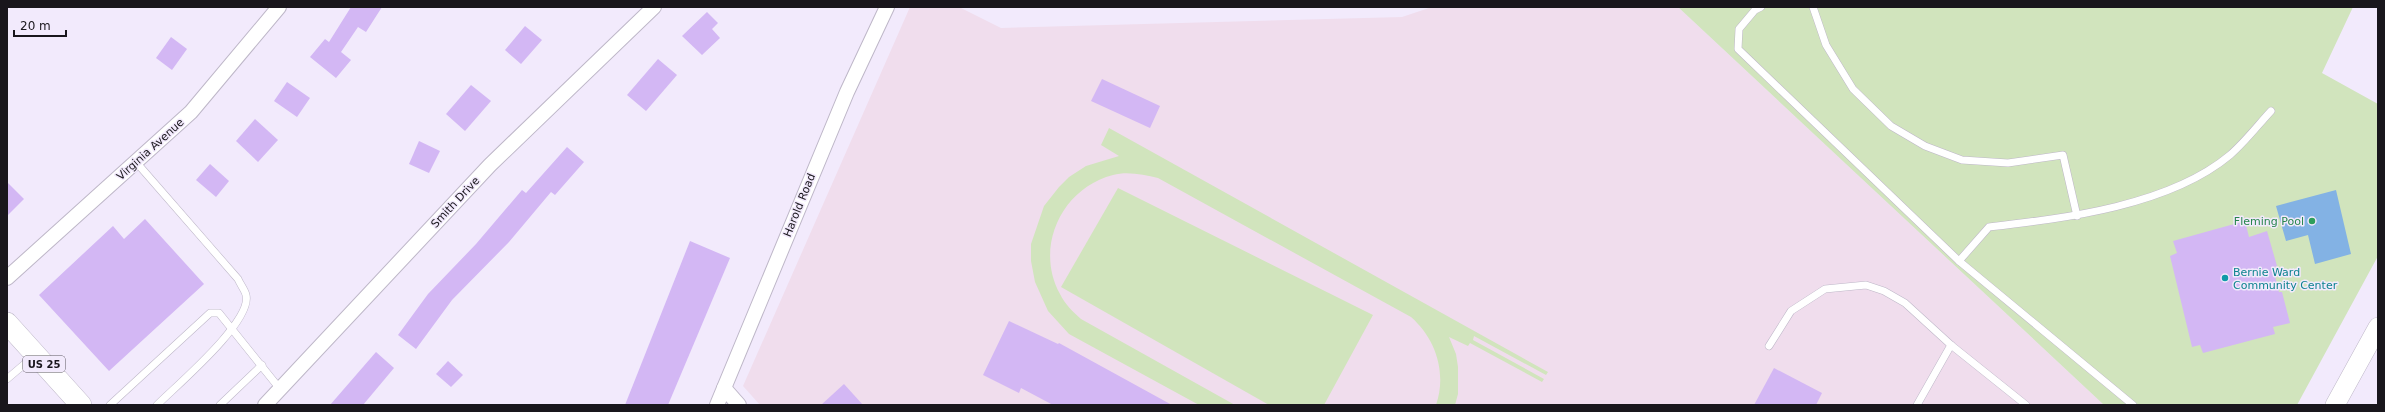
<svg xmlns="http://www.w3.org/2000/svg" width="2385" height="412" viewBox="0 0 2385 412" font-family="'DejaVu Sans',sans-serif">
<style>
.education{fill:#f0dded}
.green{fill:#d1e4bd}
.water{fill:#83b2e4}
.building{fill:#d3b7f4}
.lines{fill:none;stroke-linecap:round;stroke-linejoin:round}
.lane-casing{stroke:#beb7c8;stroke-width:8}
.street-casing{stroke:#beb7c8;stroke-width:16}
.secondary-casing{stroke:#beb7c8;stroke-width:20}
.primary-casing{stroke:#beb7c8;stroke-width:22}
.lane{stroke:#fff;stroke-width:7}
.street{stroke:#fff;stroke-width:14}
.secondary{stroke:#fff;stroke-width:19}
.primary{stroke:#fff;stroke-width:21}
.leisure-dot{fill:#2e9e5b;stroke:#f2eafc;stroke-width:1.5}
.culture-dot{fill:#0f9aa8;stroke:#f2eafc;stroke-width:1.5}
.labels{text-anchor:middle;stroke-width:3;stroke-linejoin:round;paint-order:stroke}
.shield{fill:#f2eafc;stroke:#5a565f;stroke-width:1}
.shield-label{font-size:10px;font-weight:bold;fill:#19161c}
.street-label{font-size:11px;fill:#19161c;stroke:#f2eafc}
.leisure-label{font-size:11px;fill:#27864d;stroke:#f2eafc;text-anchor:end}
.culture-label{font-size:11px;fill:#0d838f;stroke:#f2eafc;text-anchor:start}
</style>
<rect width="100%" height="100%" fill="#f2eafc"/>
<polygon class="education" points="910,7 959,7 1001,28 1402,17 1432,7 1678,7 2104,405 760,405 743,386"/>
<g class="green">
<polygon points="1678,7 2353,7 2322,73 2378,104 2378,256 2297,405 2104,405"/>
<path d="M1109,128L1548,372L1546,375L1474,336L1473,340L1544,379L1542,382L1470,343L1468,346L1449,337L1456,354L1458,367V394L1455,405H1436C1447,373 1436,339 1411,317L1158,178C1144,175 1128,171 1113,175C1062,188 1034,247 1060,294C1065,304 1073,312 1081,319L1235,405H1199L1069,334L1048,311L1035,282L1031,261V244L1044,206L1059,187L1069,177L1086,166L1119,156L1101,145Z"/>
<polygon points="1118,188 1373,315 1324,405 1269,405 1061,287"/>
</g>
<polygon class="water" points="2336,190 2351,254 2315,264 2308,235 2286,241 2276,206"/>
<g class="building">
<polygon points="351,7 382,7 366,32 358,27 341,52 351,60 336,78 310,57 325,39 329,42"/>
<polygon points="707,12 718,23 712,29 720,38 702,55 682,36"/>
<polygon points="525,26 542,40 521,64 505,50"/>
<polygon points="171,37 187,49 172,70 156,58"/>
<polygon points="658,59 677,75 646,111 627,95"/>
<polygon points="1102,79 1160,106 1150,128 1091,101"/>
<polygon points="287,82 310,98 297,117 274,101"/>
<polygon points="471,85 491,101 465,131 446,114"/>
<polygon points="255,119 278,140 258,162 236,141"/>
<polygon points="419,141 440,151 429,173 409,164"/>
<polygon points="567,147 584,162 555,195 551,192 509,242 452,300 416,349 398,335 428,294 476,244 522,190 526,193"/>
<polygon points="210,164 229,181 216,197 196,180"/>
<polygon points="7,182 24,199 7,216"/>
<polygon points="145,219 204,284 109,371 39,295 113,226 124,239"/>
<polygon points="2245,221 2249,237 2267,231 2277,266 2273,268 2279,292 2282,292 2290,323 2273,327 2275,334 2203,353 2200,345 2192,347 2170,256 2177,253 2173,241"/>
<polygon points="690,241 730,258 668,405 625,405"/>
<polygon points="1009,321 1058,344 1059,343 1172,405 1053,405 1021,388 1019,393 983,375"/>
<polygon points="376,352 394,368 363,405 330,405"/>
<polygon points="448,361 463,375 451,387 436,374"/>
<polygon points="1774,368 1822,393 1816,405 1754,405"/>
<polygon points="844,384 863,405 821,405"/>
</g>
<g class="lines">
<defs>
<g id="lane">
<polyline points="1761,7 1755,10 1739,29 1738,49 1959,261"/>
<polyline points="1813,7 1826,45 1853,89 1891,126 1925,146 1962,160 2008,163 2063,155 2077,216"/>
<path d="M136,162L238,279C240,284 245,290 246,295C253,321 176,386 157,405"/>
<polyline points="1769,346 1791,311 1825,289 1866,285 1884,291 1905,303 1951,345 2026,405"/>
<polyline points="7,379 34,356"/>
<polyline points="110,405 210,313 219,313 280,389"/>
<polyline points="220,405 262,365"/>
<polyline points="1917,405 1951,345"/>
<path d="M2133,405L1959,261L1989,227C2065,218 2169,206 2230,155C2245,142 2258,125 2271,111"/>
</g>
<g id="street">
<polyline points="7,278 191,112 279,7"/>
<polyline points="724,388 739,405"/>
<polyline points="265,405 490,165 654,7"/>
<polyline points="717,405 847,92 887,7"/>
</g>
<polyline id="secondary" points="2335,405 2378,327"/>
<polyline id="primary" points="7,323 81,405"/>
</defs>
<use href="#lane" class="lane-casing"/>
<use href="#street" class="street-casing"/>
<use href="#secondary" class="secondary-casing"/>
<use href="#primary" class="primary-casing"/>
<use href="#lane" class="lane"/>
<use href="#street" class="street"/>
<use href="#secondary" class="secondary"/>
<use href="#primary" class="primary"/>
</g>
<circle class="leisure-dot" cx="2312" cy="221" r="4"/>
<circle class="culture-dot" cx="2225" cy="278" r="4"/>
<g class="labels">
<rect class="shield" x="23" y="356" width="42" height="16" rx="3"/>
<g class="shield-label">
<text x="44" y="368">US 25</text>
</g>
<g class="street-label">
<text transform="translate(150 149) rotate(-42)" y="4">Virginia Avenue</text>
<text transform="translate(455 202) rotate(-47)" y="4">Smith Drive</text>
<text transform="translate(799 205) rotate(-68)" y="4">Harold Road</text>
</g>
<g class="leisure-label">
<text x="2304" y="225">Fleming Pool</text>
</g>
<g class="culture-label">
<text x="2233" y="276">Bernie Ward<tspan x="2233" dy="13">Community Center</tspan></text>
</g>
</g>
<rect width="2385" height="412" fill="none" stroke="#19161c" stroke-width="16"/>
<path d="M14 30v6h52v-6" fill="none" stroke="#19161c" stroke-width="2"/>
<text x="20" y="30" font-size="12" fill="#19161c" stroke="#f2eafc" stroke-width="3" paint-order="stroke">20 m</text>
</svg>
